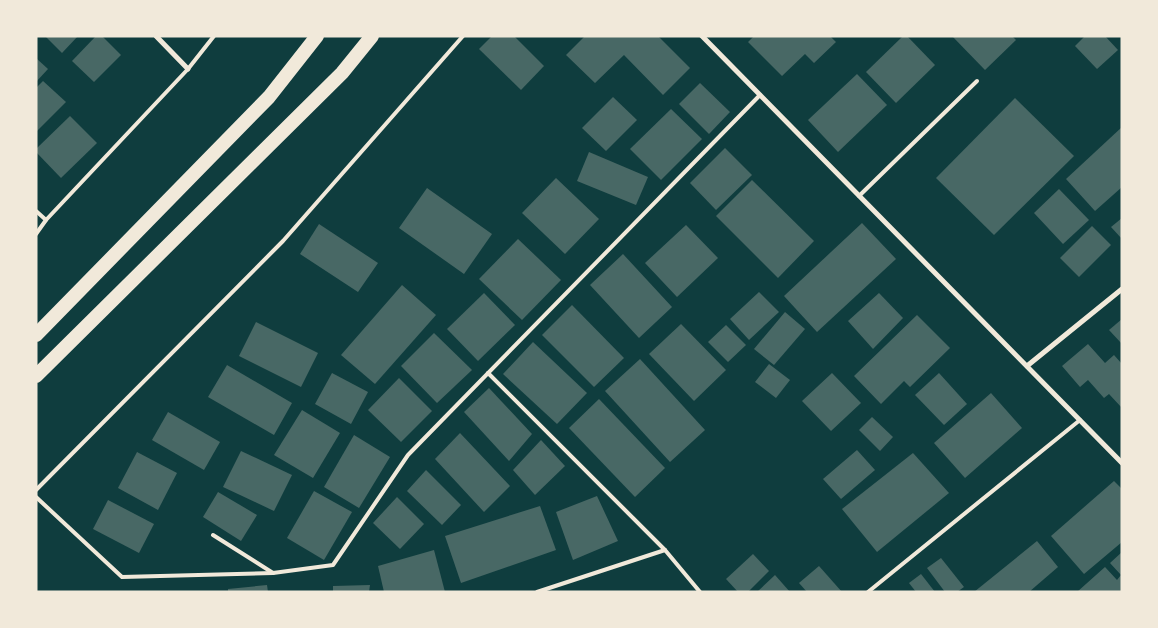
<svg xmlns="http://www.w3.org/2000/svg" width="1158" height="628" viewBox="0 0 1158 628" font-family="Quicksand,sans-serif">
<style>
.building{fill:#486865}
.lines{fill:none;stroke-linecap:round;stroke-linejoin:round}
.service{stroke:#f1e9da;stroke-width:4}
.minor{stroke:#f1e9da;stroke-width:5}
.trunk{stroke:#f1e9da;stroke-width:14}
</style>
<rect width="100%" height="100%" fill="#0f3d3e"/>
<g class="building">
<polygon points="45,36 78,36 62,53"/>
<polygon points="96,36 102,36 121,55 94,82 72,61"/>
<polygon points="492,36 514,36 544,66 521,90 479,49"/>
<polygon points="585,36 658,36 690,68 663,95 624,55 595,83 566,55"/>
<polygon points="754,36 830,36 836,42 814,63 805,54 782,76 748,42"/>
<polygon points="903,36 907,36 935,65 896,103 866,72"/>
<polygon points="952,36 1012,36 1016,40 985,70"/>
<polygon points="1085,36 1105,36 1118,50 1097,69 1075,46"/>
<polygon points="36,58 48,69 36,82"/>
<polygon points="857,74 887,105 838,152 808,120"/>
<polygon points="43,81 66,102 36,132 36,88"/>
<polygon points="700,83 730,112 709,134 679,104"/>
<polygon points="613,97 637,120 606,151 582,128"/>
<polygon points="1015,98 1074,156 994,235 936,178"/>
<polygon points="671,109 702,139 661,180 630,149"/>
<polygon points="70,116 97,143 61,178 36,152 36,149"/>
<polygon points="1122,127 1122,187 1095,211 1066,179"/>
<polygon points="725,148 752,175 716,210 690,183"/>
<polygon points="589,152 648,177 636,205 577,181"/>
<polygon points="556,178 599,219 565,254 522,213"/>
<polygon points="752,180 814,241 778,278 716,216"/>
<polygon points="427,188 492,234 464,274 399,228"/>
<polygon points="1059,189 1089,220 1063,244 1034,213"/>
<polygon points="1122,218 1122,239 1111,227"/>
<polygon points="862,223 896,259 817,332 784,296"/>
<polygon points="319,224 378,263 358,292 300,254"/>
<polygon points="686,225 718,258 677,297 645,263"/>
<polygon points="1092,226 1111,245 1079,277 1060,258"/>
<polygon points="518,239 561,280 522,320 479,279"/>
<polygon points="623,254 672,307 639,338 590,285"/>
<polygon points="402,285 436,315 375,384 341,355"/>
<polygon points="759,292 779,312 749,340 730,319"/>
<polygon points="484,293 515,325 478,361 447,329"/>
<polygon points="879,293 903,318 873,349 848,321"/>
<polygon points="572,305 624,358 594,387 542,335"/>
<polygon points="785,312 805,329 774,365 754,349"/>
<polygon points="917,315 950,348 910,387 904,381 881,404 854,376"/>
<polygon points="1122,319 1122,344 1109,330"/>
<polygon points="256,322 318,353 301,387 239,356"/>
<polygon points="681,324 726,370 694,401 649,354"/>
<polygon points="726,325 746,345 728,362 708,342"/>
<polygon points="434,333 472,370 437,403 401,366"/>
<polygon points="533,342 587,393 557,424 503,374"/>
<polygon points="1088,344 1105,363 1114,355 1122,364 1122,408 1109,394 1104,398 1088,380 1080,387 1062,366"/>
<polygon points="640,359 705,430 670,462 605,391"/>
<polygon points="769,364 790,380 776,398 755,382"/>
<polygon points="227,365 292,403 274,435 208,397"/>
<polygon points="332,373 368,392 351,424 315,404"/>
<polygon points="832,373 861,403 831,431 802,401"/>
<polygon points="939,373 967,404 944,425 915,395"/>
<polygon points="399,378 432,411 401,442 368,410"/>
<polygon points="489,388 532,434 509,461 464,412"/>
<polygon points="991,393 1022,428 965,478 934,443"/>
<polygon points="599,399 665,468 635,497 569,428"/>
<polygon points="302,410 340,433 313,478 274,455"/>
<polygon points="168,412 220,442 204,470 152,440"/>
<polygon points="872,417 893,437 880,451 859,430"/>
<polygon points="460,433 510,486 484,512 435,459"/>
<polygon points="354,435 390,457 359,508 324,487"/>
<polygon points="541,440 565,466 535,495 513,470"/>
<polygon points="857,450 875,470 841,499 823,479"/>
<polygon points="241,451 292,475 274,511 223,487"/>
<polygon points="137,452 177,473 158,510 118,488"/>
<polygon points="913,453 949,493 877,552 842,509"/>
<polygon points="426,470 461,505 442,525 407,491"/>
<polygon points="1114,481 1122,489 1122,542 1084,574 1051,536"/>
<polygon points="314,491 352,512 324,560 287,538"/>
<polygon points="218,492 257,515 241,541 203,517"/>
<polygon points="597,496 618,541 573,560 556,512"/>
<polygon points="397,497 424,524 400,549 373,523"/>
<polygon points="108,500 154,524 139,553 93,529"/>
<polygon points="540,506 556,550 461,583 445,536"/>
<polygon points="1037,541 1058,567 1029,592 974,592"/>
<polygon points="434,550 445,592 384,592 378,566"/>
<polygon points="1122,552 1122,592 1077,592 1105,567 1117,580 1121,575 1110,563"/>
<polygon points="753,554 769,571 748,592 738,592 726,579"/>
<polygon points="941,558 964,587 957,592 945,592 927,568"/>
<polygon points="819,566 842,592 807,592 799,583"/>
<polygon points="921,574 935,592 916,592 909,583"/>
<polygon points="775,575 790,592 757,592"/>
<polygon points="267,585 268,592 228,592 228,589"/>
<polygon points="370,585 369,592 333,592 333,586"/>
</g>
<g class="lines">
<g class="service">
<polyline points="859,196 977,81"/>
<polyline points="36,211 46,220"/>
<polyline points="36,234 46,220 188,69 214,36"/>
<polyline points="488,373 665,550 700,592"/>
<polyline points="36,490 283,241 463,36"/>
<polyline points="36,497 122,577 273,573"/>
<polyline points="213,535 273,573 333,565 408,455 760,95"/>
<polyline points="537,592 665,550"/>
<polyline points="868,592 1080,420"/>
</g>
<g class="minor">
<polyline points="156,36 188,69"/>
<polyline points="702,36 1122,463"/>
<polyline points="1027,366 1122,289"/>
</g>
<g class="trunk">
<polyline points="36,335 269,97 317,36"/>
<polyline points="36,376 342,73 372,36"/>
</g>
</g>
<rect width="1158" height="628" fill="none" stroke="#f1e9da" stroke-width="75"/>
</svg>
